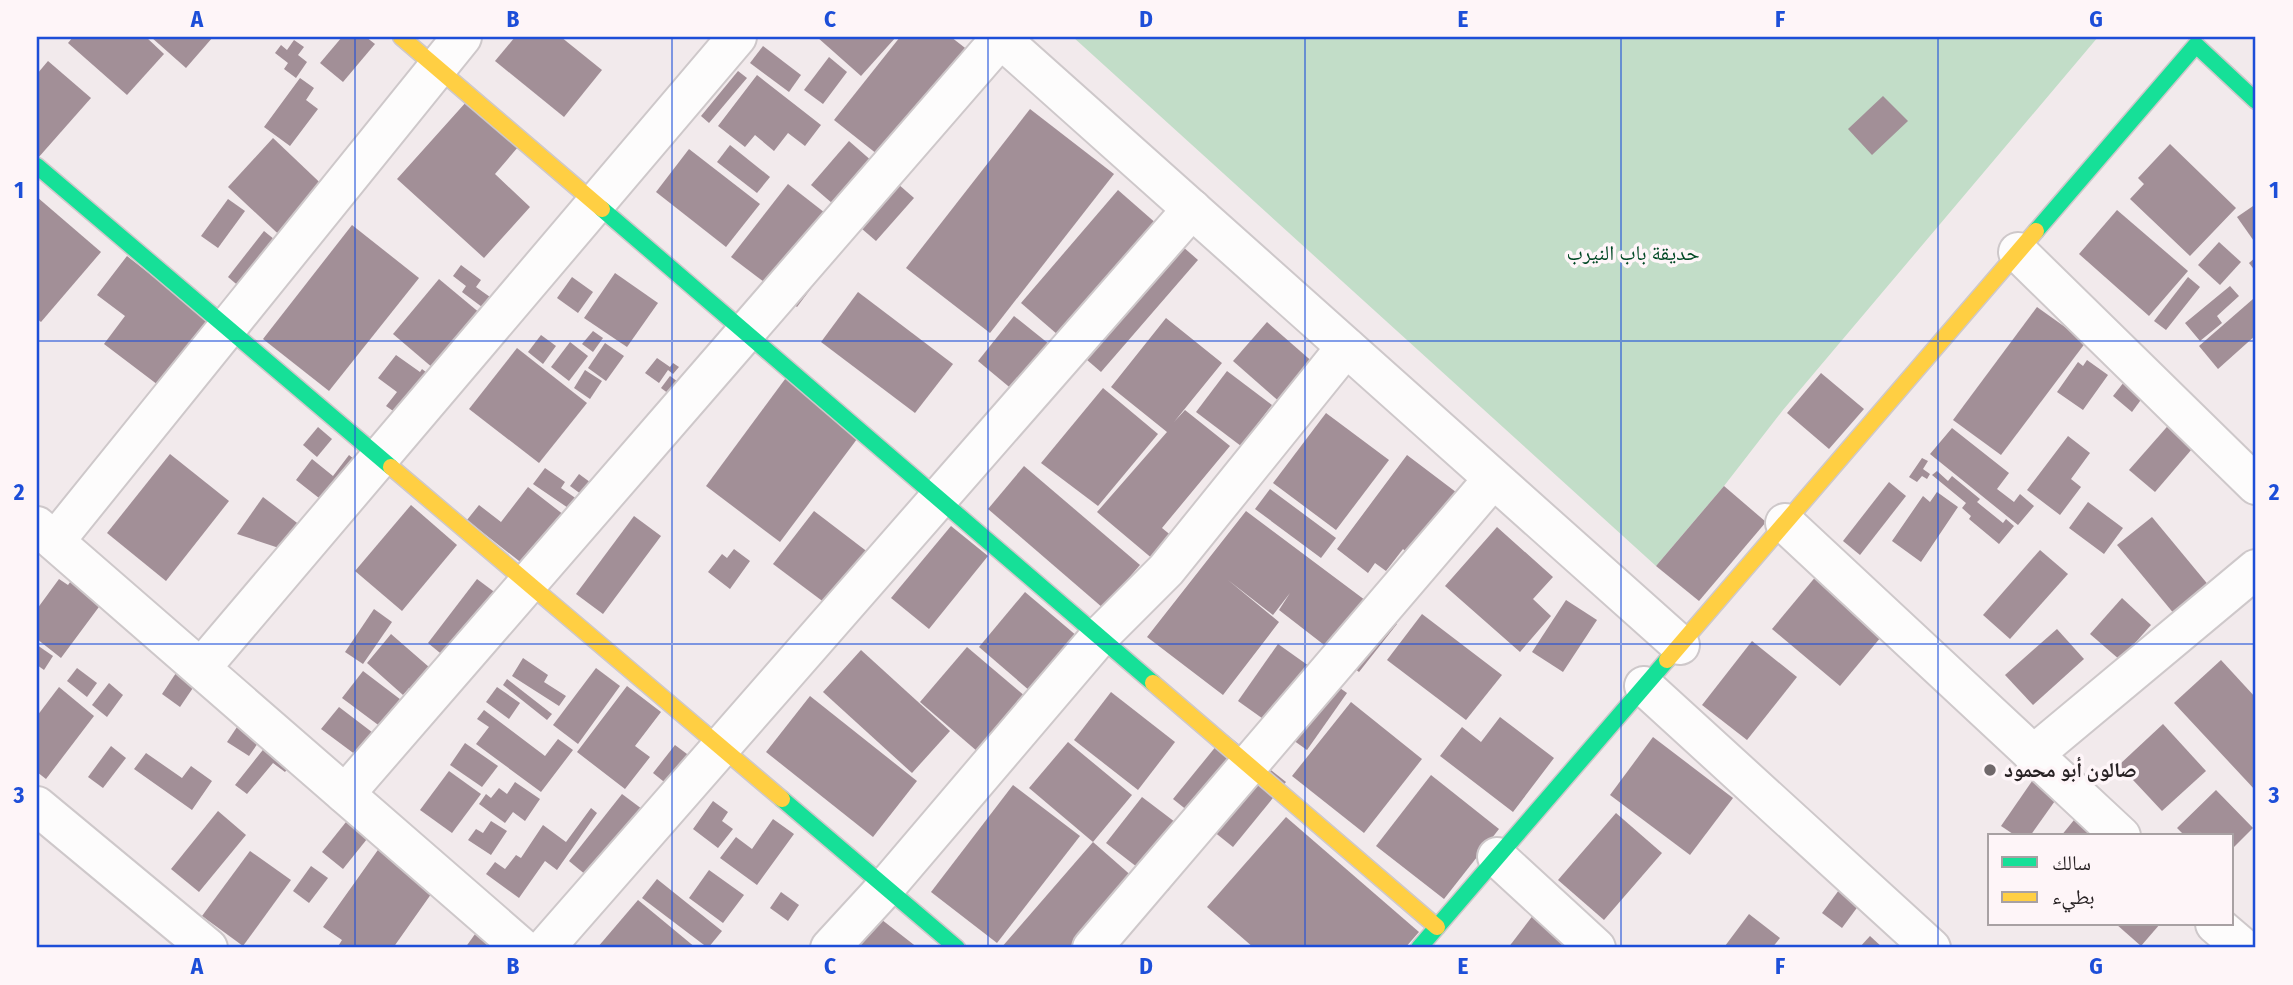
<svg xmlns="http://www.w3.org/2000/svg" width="2293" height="985" viewBox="0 0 2293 985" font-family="'Fira Sans Condensed','Noto Naskh Arabic',sans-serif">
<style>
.green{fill:#c2ddc8}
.building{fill:#a28f97}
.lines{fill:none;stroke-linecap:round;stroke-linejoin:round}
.street-casing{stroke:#cec8ca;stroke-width:42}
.fast-casing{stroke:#cec8ca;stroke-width:19}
.slow-casing{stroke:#cec8ca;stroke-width:19}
.street{stroke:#fdfcfc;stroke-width:38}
.fast{stroke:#16e098;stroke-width:16}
.slow{stroke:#ffcf43;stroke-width:16}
.grid{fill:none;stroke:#1d4ed8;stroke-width:2;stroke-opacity:0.55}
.poi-dot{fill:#6f686a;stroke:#fef5f8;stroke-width:2.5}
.labels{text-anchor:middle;stroke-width:7;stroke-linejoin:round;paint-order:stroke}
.park-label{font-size:21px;fill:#004824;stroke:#fef5f8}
.poi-label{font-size:21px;font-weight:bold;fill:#282224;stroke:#fef5f8;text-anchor:start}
.neatline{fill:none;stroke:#1d4ed8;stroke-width:2.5}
.grid-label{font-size:23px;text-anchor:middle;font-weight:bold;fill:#1d4ed8}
</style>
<rect width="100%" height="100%" fill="#f2eaec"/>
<polygon class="green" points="1073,37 2098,37 1783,410 1724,486 1656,566"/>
<g class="building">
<polygon points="73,37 146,37 164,54 127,95 68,43"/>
<polygon points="151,37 213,37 186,68"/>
<polygon points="342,37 366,37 375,44 343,82 320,63"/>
<polygon points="515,37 561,37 602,70 564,117 495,61"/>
<polygon points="817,37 896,37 861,76"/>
<polygon points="900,37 951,37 987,65 901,173 834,120"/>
<polygon points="294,40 304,47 298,55 307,62 296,78 284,69 288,63 275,53 281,45 287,50"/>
<polygon points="763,46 801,75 789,92 750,63"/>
<polygon points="829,57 847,72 823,104 804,90"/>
<polygon points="48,61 91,98 38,158 37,74"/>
<polygon points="738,71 747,78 709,123 701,116"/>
<polygon points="757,75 821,125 805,146 788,133 774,151 755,135 745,147 718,126"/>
<polygon points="300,78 314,88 306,100 318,109 290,146 264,127"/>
<polygon points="1883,96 1908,121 1872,155 1848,129"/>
<polygon points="467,101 518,147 495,174 530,207 484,258 397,179"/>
<polygon points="1030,109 1114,174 990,333 906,268"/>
<polygon points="273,138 333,195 288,243 228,187"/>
<polygon points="849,141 914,198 876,241 811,185"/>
<polygon points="2170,144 2236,208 2190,256 2130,199 2144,184 2138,178"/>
<polygon points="730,145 770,177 757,193 717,162"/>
<polygon points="689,149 760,204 726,247 656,192"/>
<polygon points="788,184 852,234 797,307 731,257"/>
<polygon points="1118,190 1198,260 1101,372 1021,303"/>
<polygon points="37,197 101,252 41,322 37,319"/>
<polygon points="228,199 245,211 218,248 201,236"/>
<polygon points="2256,204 2256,244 2237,217"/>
<polygon points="2117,210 2188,271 2149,316 2079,254"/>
<polygon points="352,225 419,278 329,391 263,339"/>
<polygon points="264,231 285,248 248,294 228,277"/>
<polygon points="2219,242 2241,262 2220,285 2198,265"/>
<polygon points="127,256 216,326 166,391 104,344 125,316 97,295"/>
<polygon points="2256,257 2256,272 2249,263"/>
<polygon points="461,265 481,280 476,287 497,302 490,313 462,292 466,286 453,276"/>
<polygon points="615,273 658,303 627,347 584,318"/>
<polygon points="572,277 593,292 578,313 557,298"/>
<polygon points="2188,277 2200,287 2166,330 2154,321"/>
<polygon points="439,279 487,319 440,374 393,334"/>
<polygon points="2230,286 2239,296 2217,316 2222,323 2200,341 2185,323"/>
<polygon points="858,292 953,364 915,413 821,342"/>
<polygon points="2253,299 2256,303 2256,335 2218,369 2199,346"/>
<polygon points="2037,307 2086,342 2001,455 1953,420"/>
<polygon points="1014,316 1069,360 1032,406 978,361"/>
<polygon points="1166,318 1222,363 1174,422 1185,410 1230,446 1162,528 1173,537 1154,560 1097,512 1167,432 1111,387"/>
<polygon points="1267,322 1323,371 1289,410 1233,361"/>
<polygon points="593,331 603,338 593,352 582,344"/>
<polygon points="541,335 556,346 543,364 528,352"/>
<polygon points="570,342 588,356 569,381 551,367"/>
<polygon points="605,343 624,356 606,381 588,368"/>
<polygon points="517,348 587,403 539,463 469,409"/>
<polygon points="396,355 420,372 422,369 436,380 406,420 386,406 397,392 378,378"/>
<polygon points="657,358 670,367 673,363 679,367 673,374 668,370 659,383 645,373"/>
<polygon points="2087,360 2108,375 2083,410 2057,392 2078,362 2083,366"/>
<polygon points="585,370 602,381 590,399 574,388"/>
<polygon points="791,371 866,427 780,542 706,486"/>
<polygon points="1227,371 1272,405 1241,446 1196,412"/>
<polygon points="1821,373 1864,409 1829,449 1787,413"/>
<polygon points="670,376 689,390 681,403 661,388"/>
<polygon points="2124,382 2143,397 2132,412 2113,396"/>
<polygon points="1103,388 1158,434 1098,506 1041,463"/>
<polygon points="1326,413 1389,460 1336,530 1273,483"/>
<polygon points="2173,420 2198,442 2155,492 2129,470"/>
<polygon points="318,427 332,439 317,457 303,445"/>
<polygon points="1952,428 2009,473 1997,489 2014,502 2020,494 2034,506 2018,525 1930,454"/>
<polygon points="2068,436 2090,453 2071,479 2081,487 2060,515 2027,490"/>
<polygon points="170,454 229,501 166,581 107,533"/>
<polygon points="349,455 364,467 333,509 296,480 312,459 333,476"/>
<polygon points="1407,455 1477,508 1411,556 1403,549 1386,571 1375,563 1368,573 1337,549"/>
<polygon points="1922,458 1928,461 1923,469 1930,474 1927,479 1922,476 1917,482 1909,477"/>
<polygon points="1024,466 1140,565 1103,608 988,509"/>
<polygon points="545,468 565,482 561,488 584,504 577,514 533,484"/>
<polygon points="1937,471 1948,481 1952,476 1980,499 1977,502 2003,523 2006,519 2014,526 1999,544 1969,519 1971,516 1962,508 1966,503 1932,475"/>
<polygon points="579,474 602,491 593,503 570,486"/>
<polygon points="1889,482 1906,496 1860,555 1843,541"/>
<polygon points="1724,486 1766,522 1699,601 1656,566"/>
<polygon points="528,487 573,522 533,572 467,520 479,505 501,522"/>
<polygon points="1270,489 1336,538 1321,558 1255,509"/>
<polygon points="1937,492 1958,507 1921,562 1892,541 1923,496 1930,502"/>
<polygon points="263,497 309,532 294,553 237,534"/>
<polygon points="2088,502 2123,528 2104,554 2069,528"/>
<polygon points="411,505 457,545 402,611 355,571"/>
<polygon points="814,511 869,553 829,606 773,564"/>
<polygon points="1246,511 1397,624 1359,672 1279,610 1290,593 1273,615 1228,580 1279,622 1223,695 1147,637"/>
<polygon points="634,516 661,536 603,614 576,594"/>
<polygon points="2152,517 2215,593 2180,621 2117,545"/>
<polygon points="951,526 988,556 929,629 891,598"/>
<polygon points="1497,527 1553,577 1533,599 1551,616 1520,652 1445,586"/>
<polygon points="734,549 750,561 730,589 708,572 722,554 727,558"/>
<polygon points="2040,550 2068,574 2010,639 1983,615"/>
<polygon points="79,570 110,592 61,658 37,639 37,609 59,579 68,585"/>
<polygon points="1817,575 1886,631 1840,686 1772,629"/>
<polygon points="477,579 501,597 451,662 428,643"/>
<polygon points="1025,592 1084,642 1037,697 979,647"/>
<polygon points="2122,598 2151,625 2120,660 2090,634"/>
<polygon points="1566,600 1597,620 1563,672 1532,652"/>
<polygon points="374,609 392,622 363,664 345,652"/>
<polygon points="1422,614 1502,675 1466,720 1387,660"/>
<polygon points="2057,629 2084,659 2033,705 2005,675"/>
<polygon points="391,634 437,674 418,696 409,688 403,695 367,663"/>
<polygon points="1752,641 1797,677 1747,740 1702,705"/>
<polygon points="1278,644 1347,693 1307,750 1238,701"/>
<polygon points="37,645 53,656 44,670 37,665"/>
<polygon points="967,647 1032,702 985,758 920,702"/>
<polygon points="861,650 950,731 912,773 823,692"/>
<polygon points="523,658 548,675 544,682 566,696 559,706 512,676"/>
<polygon points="2221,660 2256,698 2256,791 2174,703"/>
<polygon points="180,667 199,679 180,707 162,694"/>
<polygon points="77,668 97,683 87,697 67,681"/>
<polygon points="596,668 620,686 578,744 553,725"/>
<polygon points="363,671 409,706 389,733 342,698"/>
<polygon points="507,679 552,714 547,720 503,685"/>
<polygon points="109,683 123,695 107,717 92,705"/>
<polygon points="627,686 661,712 635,746 650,757 625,789 577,752"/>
<polygon points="59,687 94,716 46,779 37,772 37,716"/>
<polygon points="497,687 520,703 509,719 486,702"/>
<polygon points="1111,692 1175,742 1138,790 1074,740"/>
<polygon points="810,696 917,781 873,837 766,752"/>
<polygon points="1351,702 1422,759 1364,833 1292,776"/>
<polygon points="339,707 381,739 364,761 321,729"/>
<polygon points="484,710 545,756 558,739 573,750 541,792 476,744 489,727 477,719"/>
<polygon points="245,715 267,730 249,756 227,742"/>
<polygon points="1500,717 1554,758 1513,812 1440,756 1462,727 1481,742"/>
<polygon points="2163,724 2206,771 2162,811 2119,765"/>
<polygon points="1226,734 1286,782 1233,847 1173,799"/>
<polygon points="1653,737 1733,798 1690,855 1610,795"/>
<polygon points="1068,742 1132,795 1093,842 1029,788"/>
<polygon points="465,743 498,766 482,787 450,765"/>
<polygon points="675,745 695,760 673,789 653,773"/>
<polygon points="111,746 126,758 103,788 88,777"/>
<polygon points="266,746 294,760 285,772 273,763 247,794 235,785"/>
<polygon points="146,753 182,778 191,766 212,781 192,810 134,769"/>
<polygon points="449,771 481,794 452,833 420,810"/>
<polygon points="2037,774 2062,791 2030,836 2016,836 2001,826"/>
<polygon points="1431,775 1499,829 1444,899 1376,846"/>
<polygon points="515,782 540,799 525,821 513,812 505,823 479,804 486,794 491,798 499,788 507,794"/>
<polygon points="1013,785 1080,836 997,943 931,892"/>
<polygon points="2216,790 2253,828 2232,849 2232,836 2185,836 2177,828"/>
<polygon points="622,794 650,815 592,880 569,861"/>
<polygon points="1142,797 1204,844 1168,891 1106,843"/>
<polygon points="713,801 728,812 722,821 733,829 718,848 693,829"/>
<polygon points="591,808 597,813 557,870 545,861 519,898 486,874 495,862 505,869 516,855 521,858 543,825 566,842"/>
<polygon points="218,811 246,835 199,892 171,869"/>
<polygon points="354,812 375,829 343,869 322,852"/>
<polygon points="1616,813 1662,853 1604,920 1558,880"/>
<polygon points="1286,817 1419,932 1405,948 1254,948 1207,907"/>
<polygon points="773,819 794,834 757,885 720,858 736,837 752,849"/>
<polygon points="2074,820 2096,836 2061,836"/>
<polygon points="491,821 507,831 491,855 468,840 476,829 483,833"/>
<polygon points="385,840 441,880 393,948 337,948 342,940 323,927"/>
<polygon points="1093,842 1159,900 1116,948 1001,948"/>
<polygon points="250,851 291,880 243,946 202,916"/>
<polygon points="311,866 328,878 309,903 293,891"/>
<polygon points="709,870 744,895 723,923 689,898"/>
<polygon points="657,879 722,931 708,948 642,898"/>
<polygon points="1839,890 1859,905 1842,928 1822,913"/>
<polygon points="781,892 799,905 788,921 770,908"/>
<polygon points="638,900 696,948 597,948"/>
<polygon points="1534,914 1578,948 1508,948"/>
<polygon points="1749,914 1780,938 1772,948 1728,948 1725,946"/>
<polygon points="877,916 918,948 853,948"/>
<polygon points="483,923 519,948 465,948"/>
<polygon points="2116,924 2160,924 2141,946"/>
<polygon points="1870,936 1883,948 1859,948"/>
</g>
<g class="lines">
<defs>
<g id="street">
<polyline points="999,37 1680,645"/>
<polyline points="2018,252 2256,485"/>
<polyline points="1785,523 2121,836"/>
<polyline points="37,526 522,948"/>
<polyline points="55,541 462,37"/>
<polyline points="201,668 737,37"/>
<polyline points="1644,686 1931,948"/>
<polyline points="2033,755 2256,569"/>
<polyline points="345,794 1001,38"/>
<polyline points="37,806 208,948"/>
<polyline points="1497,857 1596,948"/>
<polyline points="2215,924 2243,948"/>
<polyline points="545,948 1192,209"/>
<polyline points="830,948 886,887 1099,637 1166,570 1346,347"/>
<polyline points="1092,948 1493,479"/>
</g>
<g id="fast">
<polyline points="37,166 391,467"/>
<polyline points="602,209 1153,683"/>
<polyline points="2036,231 2196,45 2256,101"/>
<polyline points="782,799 957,948"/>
<polyline points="1419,948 1667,660"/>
</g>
<g id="slow">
<polyline points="401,37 602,209"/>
<polyline points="391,467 782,799"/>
<polyline points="1667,660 2036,231"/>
<polyline points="1153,683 1437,927"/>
</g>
</defs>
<use href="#street" class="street-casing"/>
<use href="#fast" class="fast-casing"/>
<use href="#slow" class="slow-casing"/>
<use href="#street" class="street"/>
<use href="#fast" class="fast"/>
<use href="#slow" class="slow"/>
</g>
<path class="grid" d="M355,37V948M672,37V948M988,37V948M1305,37V948M1621,37V948M1938,37V948M37,341H2256M37,644H2256"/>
<circle class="poi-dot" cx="1990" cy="770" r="7"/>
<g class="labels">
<g class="park-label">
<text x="1633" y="260">حديقة باب النيرب</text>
</g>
<g class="poi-label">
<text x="2004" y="777">صالون أبو محمود</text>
</g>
</g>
<rect width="2293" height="985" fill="none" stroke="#fef5f8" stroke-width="77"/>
<rect x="1988" y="834" width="245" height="91" fill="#fef5f8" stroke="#a8a1a3" stroke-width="2"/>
<rect x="2002" y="857" width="35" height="10" fill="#16e098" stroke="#a8a1a3" stroke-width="2"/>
<text x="2052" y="870" font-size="21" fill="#282224">سالك</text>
<rect x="2002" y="892" width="35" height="10" fill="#ffcf43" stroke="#a8a1a3" stroke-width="2"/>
<text x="2052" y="904" font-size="21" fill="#282224">بطيء</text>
<rect x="38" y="38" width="2216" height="908" class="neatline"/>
<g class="grid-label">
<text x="197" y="27">A</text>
<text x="513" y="27">B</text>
<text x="830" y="27">C</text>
<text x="1146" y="27">D</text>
<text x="1463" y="27">E</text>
<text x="1780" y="27">F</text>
<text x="2096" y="27">G</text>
<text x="19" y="198">1</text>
<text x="2274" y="198">1</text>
<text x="19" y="500">2</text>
<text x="2274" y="500">2</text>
<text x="19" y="803">3</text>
<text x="2274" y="803">3</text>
<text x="197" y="974">A</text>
<text x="513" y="974">B</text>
<text x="830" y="974">C</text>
<text x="1146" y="974">D</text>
<text x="1463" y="974">E</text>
<text x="1780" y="974">F</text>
<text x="2096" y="974">G</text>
</g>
</svg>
